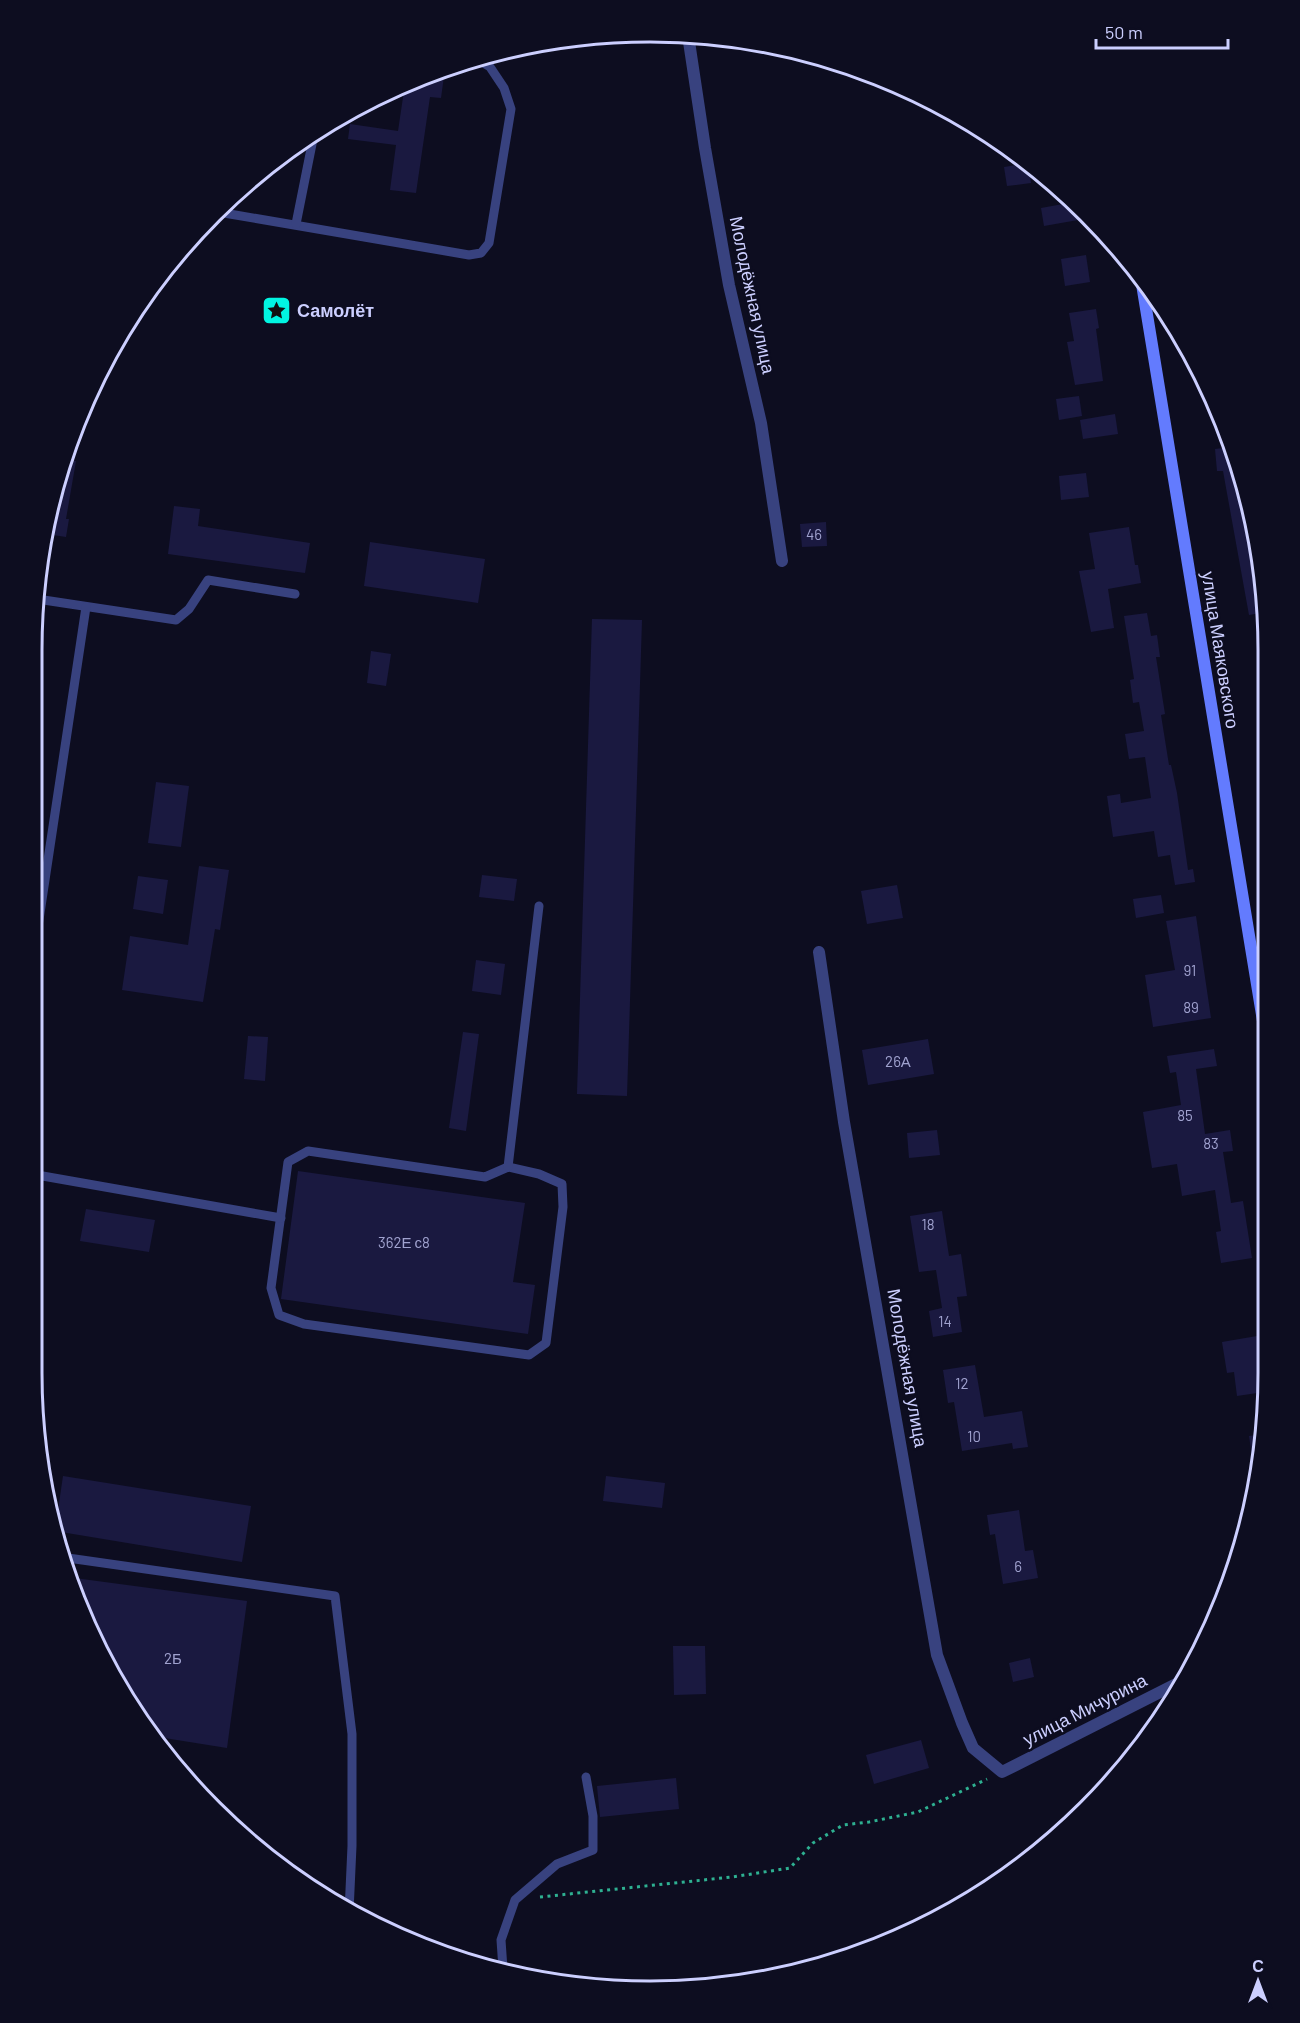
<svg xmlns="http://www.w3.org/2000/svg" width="1300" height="2023" viewBox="0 0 1300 2023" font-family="Barlow,sans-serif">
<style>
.building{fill:#1a1940}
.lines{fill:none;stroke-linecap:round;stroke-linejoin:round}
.path{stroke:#2eb091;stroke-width:3;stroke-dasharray:3 4.5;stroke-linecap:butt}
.lane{stroke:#38427f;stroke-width:9}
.street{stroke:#38427f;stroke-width:12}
.secondary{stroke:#637bfe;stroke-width:12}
.labels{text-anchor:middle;stroke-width:5;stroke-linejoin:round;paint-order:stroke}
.number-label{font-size:15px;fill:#a0a2cf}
.street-label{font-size:18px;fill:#cccfff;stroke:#0d0d20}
.poi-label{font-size:18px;font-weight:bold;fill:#cccfff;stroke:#0d0d20;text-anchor:start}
.rim{fill:none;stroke:#cccfff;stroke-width:3}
</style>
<rect width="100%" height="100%" fill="#0d0d20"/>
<g class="building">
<polygon points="445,69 441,98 430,97 416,193 390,190 396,145 348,139 350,124 398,131 405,84"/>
<polygon points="1028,163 1031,183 1007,186 1004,167"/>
<polygon points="1074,202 1078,220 1044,226 1041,208"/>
<polygon points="1086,255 1090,282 1065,286 1061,259"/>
<polygon points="1096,309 1099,328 1096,329 1103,381 1075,385 1067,342 1074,341 1069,313"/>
<polygon points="1079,396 1082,416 1059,420 1056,399"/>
<polygon points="1115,414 1118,434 1083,439 1080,420"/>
<polygon points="1231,447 1247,490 1267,612 1249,615 1223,471 1217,471 1215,449"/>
<polygon points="66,459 76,461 66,519 69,519 66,537 46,534"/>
<polygon points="1086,473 1089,497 1061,500 1059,476"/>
<polygon points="174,506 200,509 198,526 310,543 305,573 168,554"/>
<polygon points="826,522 827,546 802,547 800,524"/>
<polygon points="1129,527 1135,565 1138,565 1141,583 1108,589 1114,628 1091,632 1079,571 1095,569 1089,533"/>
<polygon points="370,542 485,559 478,603 364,586"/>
<polygon points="1147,613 1151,636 1157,635 1160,657 1156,657 1165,714 1161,715 1169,765 1171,765 1177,793 1188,870 1193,869 1195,882 1175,885 1170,855 1158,857 1154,831 1113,837 1107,796 1120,794 1121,803 1151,798 1145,757 1129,759 1125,734 1144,731 1139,702 1133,703 1130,680 1134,679 1124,616"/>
<polygon points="592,619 642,620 627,1096 577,1094"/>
<polygon points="371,651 391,654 386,686 367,683"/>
<polygon points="156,782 189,786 181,847 148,843"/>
<polygon points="199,866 229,870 220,930 215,929 203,1002 122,990 130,936 188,945"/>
<polygon points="482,875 517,879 514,901 479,897"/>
<polygon points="138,876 168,880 163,914 133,909"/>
<polygon points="897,885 903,918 867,924 861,891"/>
<polygon points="1161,895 1164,913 1136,918 1133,899"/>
<polygon points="1196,916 1211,1018 1153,1027 1145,975 1175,970 1166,921"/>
<polygon points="476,960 505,964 501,995 472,991"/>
<polygon points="463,1032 479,1034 466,1131 449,1128"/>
<polygon points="248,1036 268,1037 265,1081 244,1079"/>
<polygon points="928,1039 934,1074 868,1085 862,1050"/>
<polygon points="1214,1049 1217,1066 1196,1069 1205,1134 1230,1130 1233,1151 1223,1152 1231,1203 1243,1201 1252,1258 1221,1263 1216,1232 1221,1231 1215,1190 1182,1196 1177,1164 1152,1168 1143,1112 1181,1105 1176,1072 1170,1073 1167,1056"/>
<polygon points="937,1130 940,1155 909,1158 907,1133"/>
<polygon points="298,1171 525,1203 513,1282 535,1285 528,1334 281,1299"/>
<polygon points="86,1209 155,1220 149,1252 80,1241"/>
<polygon points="942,1211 949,1256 961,1254 967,1296 957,1297 962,1332 933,1337 929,1311 942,1308 936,1270 919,1272 910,1216"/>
<polygon points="1257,1336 1264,1376 1264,1392 1237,1396 1234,1372 1227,1373 1222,1342"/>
<polygon points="975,1365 984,1417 1022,1411 1028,1447 1013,1449 1012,1443 962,1451 954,1402 948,1403 943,1370"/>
<polygon points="1263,1434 1263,1453 1257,1476 1255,1476 1249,1436"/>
<polygon points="63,1476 251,1506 242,1562 55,1531"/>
<polygon points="606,1476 665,1483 662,1508 603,1501"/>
<polygon points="1019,1510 1025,1551 1033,1550 1038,1578 1003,1584 995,1534 990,1535 987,1515"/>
<polygon points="67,1577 247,1601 227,1748 152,1736 136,1717"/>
<polygon points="673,1646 705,1646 706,1694 674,1695"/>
<polygon points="1030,1658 1034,1677 1013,1682 1009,1663"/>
<polygon points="921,1740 929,1768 874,1784 866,1755"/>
<polygon points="676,1778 679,1809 600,1817 597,1786"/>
</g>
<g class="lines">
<polyline class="path" points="540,1897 732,1877 790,1868 813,1843 843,1825 869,1822 918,1812 987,1779"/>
<g class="lane">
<polyline points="218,212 469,255 481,253 489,243 511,109 504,88 490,67 475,58"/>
<polyline points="296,224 314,134"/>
<polyline points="37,599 176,620 189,609 208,580 295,594"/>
<polyline points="37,933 86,607"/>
<polygon points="308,1151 485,1177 508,1167 539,1174 562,1184 563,1207 546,1343 529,1355 304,1324 279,1315 271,1288 288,1162"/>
<polyline points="508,1167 539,906"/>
<polyline points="37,1175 281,1218"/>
<polyline points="61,1557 335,1596 352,1734 352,1846 349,1912"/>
<polyline points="503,1969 501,1940 515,1900 557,1864 593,1850 593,1816 586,1777"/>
</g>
<g class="street">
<polyline points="688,35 705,148 729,285 761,423 782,561"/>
<polyline points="819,952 844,1122 937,1655 962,1723 973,1748 1002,1772 1184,1680"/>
</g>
<polyline class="secondary" points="1140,272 1265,1033"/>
</g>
<defs>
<symbol id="sight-square" viewBox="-11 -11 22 22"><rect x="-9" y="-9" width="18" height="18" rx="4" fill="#01f5e2" stroke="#0d0d20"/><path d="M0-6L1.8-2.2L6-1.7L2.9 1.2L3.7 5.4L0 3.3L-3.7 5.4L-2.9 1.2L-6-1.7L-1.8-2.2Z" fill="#111"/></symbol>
</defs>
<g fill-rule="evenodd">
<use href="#sight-square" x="260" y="294" width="33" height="33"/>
</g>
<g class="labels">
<g class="number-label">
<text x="814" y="540">46</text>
<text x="1190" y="976">91</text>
<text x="1191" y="1013">89</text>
<text x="898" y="1067">26А</text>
<text x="1185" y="1121">85</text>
<text x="1211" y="1149">83</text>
<text x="928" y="1230">18</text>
<text x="404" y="1248">362Е с8</text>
<text x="945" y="1327">14</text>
<text x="962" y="1389">12</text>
<text x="974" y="1442">10</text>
<text x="1018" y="1572">6</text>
<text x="173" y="1664">2Б</text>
</g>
<g class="street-label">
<text transform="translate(752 295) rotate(78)" y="6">Молодёжная улица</text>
<text transform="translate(1220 650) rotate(81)" y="6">улица Маяковского</text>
<text transform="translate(907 1368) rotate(80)" y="6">Молодёжная улица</text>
<text transform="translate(1085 1710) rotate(-27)" y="6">улица Мичурина</text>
</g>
<g class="poi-label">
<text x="297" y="317">Самолёт</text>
</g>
</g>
<path d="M0 0H1300V2023H0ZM650 42H650A608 608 0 0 1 1258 650V1373A608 608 0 0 1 650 1981H650A608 608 0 0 1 42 1373V650A608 608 0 0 1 650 42Z" fill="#0d0d20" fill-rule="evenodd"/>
<path class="rim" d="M650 42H650A608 608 0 0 1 1258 650V1373A608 608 0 0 1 650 1981H650A608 608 0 0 1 42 1373V650A608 608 0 0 1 650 42Z"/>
<g transform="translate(1258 1981)" stroke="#0d0d20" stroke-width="4.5" paint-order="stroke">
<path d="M0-4.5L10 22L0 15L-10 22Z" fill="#cccfff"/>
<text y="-9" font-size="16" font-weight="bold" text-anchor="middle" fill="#cccfff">С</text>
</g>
<path d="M1096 39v9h132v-9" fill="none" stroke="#cccfff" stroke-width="3"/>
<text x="1105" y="39" font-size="18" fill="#cccfff" stroke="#0d0d20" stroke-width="4.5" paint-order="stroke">50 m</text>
</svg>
